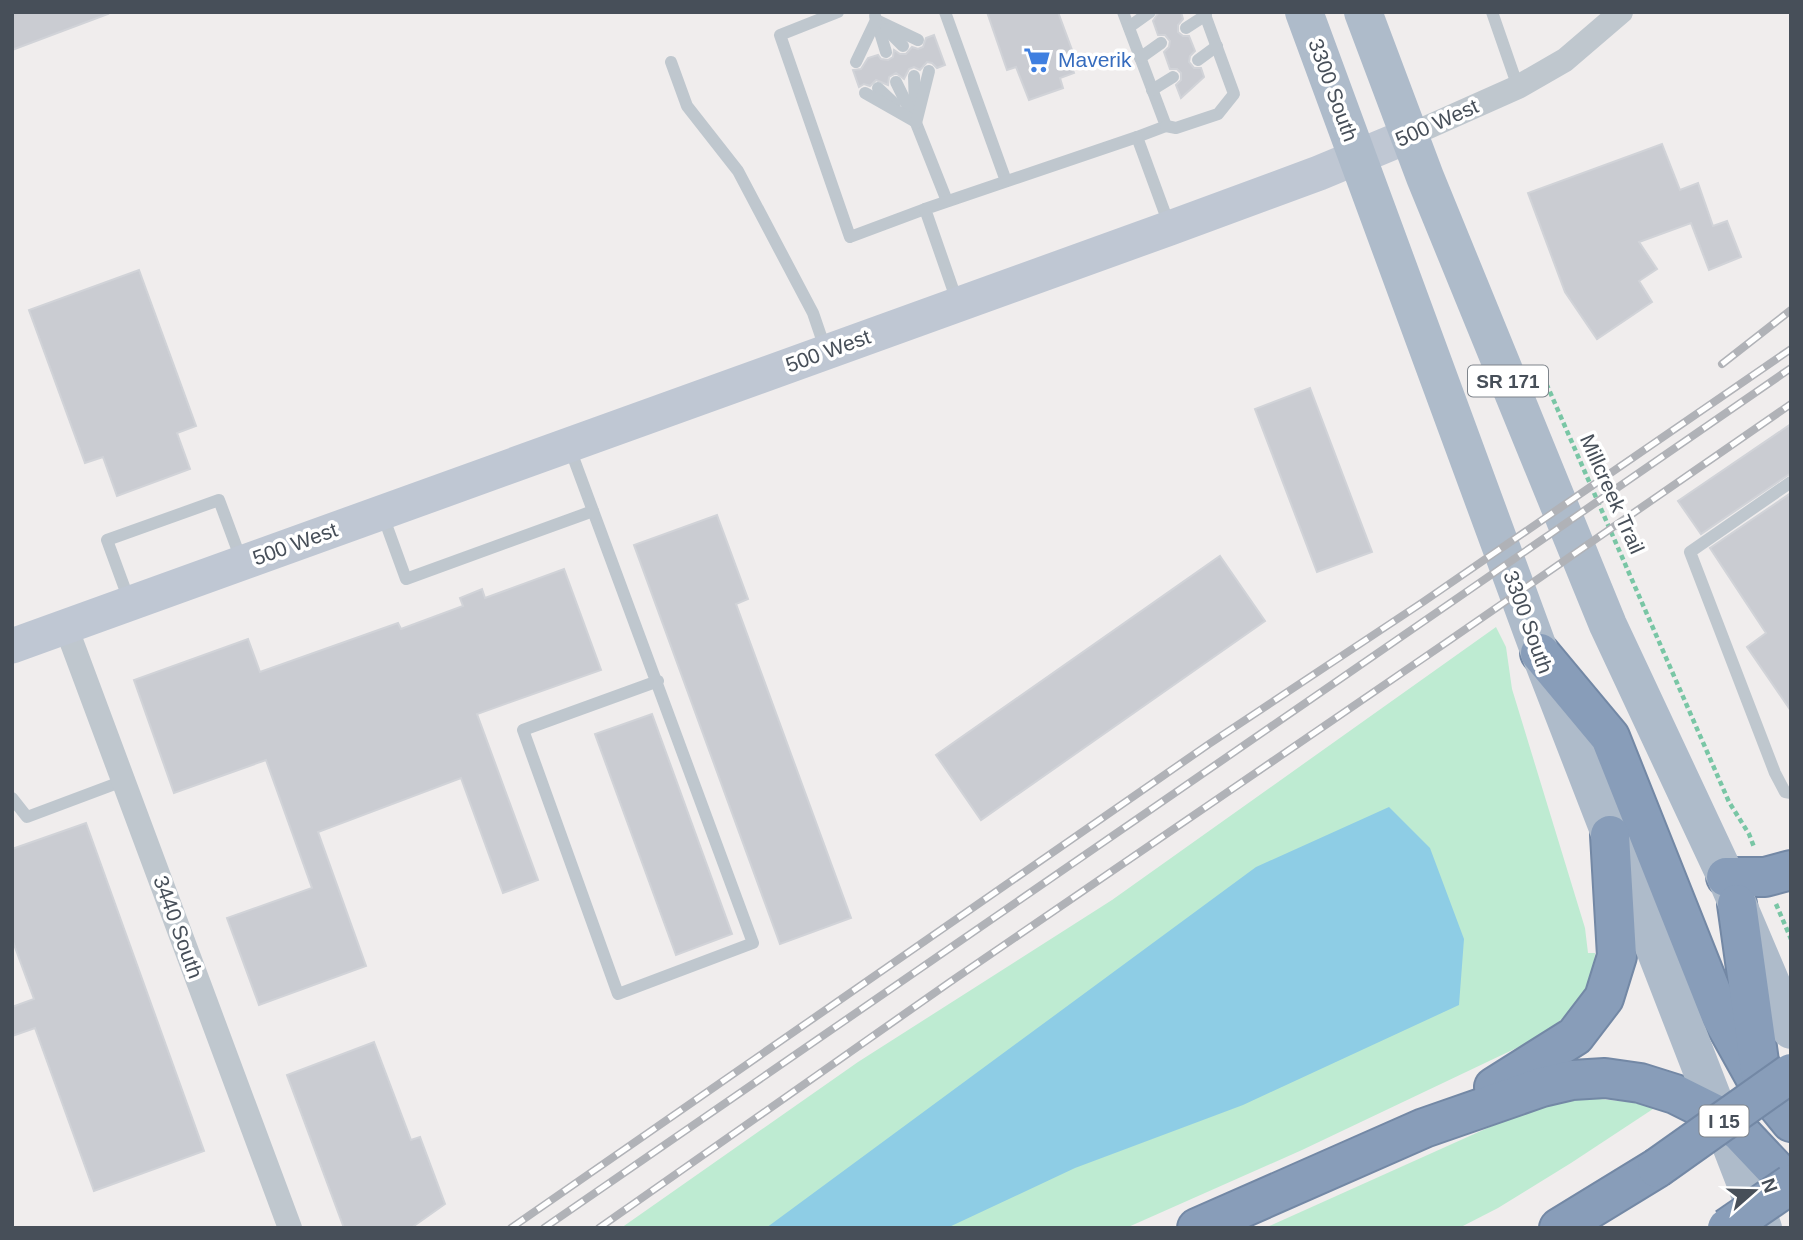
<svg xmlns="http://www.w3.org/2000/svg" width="1803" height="1240" viewBox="0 0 1803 1240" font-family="Helvetica,sans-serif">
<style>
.green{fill:#beebd2}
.water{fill:#8ecde5}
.building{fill:#caccd2;stroke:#d1d3d8;stroke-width:2}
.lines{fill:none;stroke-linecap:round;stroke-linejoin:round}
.highway-casing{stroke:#7388a5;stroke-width:42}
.path{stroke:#79c6a5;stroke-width:4.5;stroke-dasharray:5 3.5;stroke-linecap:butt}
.lane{stroke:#bfc7ce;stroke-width:12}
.street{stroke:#bfc7ce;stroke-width:24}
.secondary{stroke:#bfc7d3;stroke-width:35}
.primary{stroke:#aebbca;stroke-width:38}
.highway{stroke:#889db9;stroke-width:38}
.rail-casing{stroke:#b0b2b7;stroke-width:8}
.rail{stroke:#fff;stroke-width:5;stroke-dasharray:16;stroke-linecap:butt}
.highway-bridge-casing{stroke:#7388a5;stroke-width:42;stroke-linecap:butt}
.highway-bridge{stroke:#889db9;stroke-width:38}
.labels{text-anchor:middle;stroke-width:7;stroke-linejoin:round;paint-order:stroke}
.shield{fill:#fff;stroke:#7e848b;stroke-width:2}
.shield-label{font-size:19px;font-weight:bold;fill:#474f59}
.shop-label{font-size:21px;fill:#366cbe;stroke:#fff;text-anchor:start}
.street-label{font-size:21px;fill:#474f59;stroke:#fff}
</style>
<rect width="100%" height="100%" fill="#f0eded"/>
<g class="green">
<polygon points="1496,627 1506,647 1512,689 1585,928 1588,953 1595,953 1594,965 1588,985 1578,1004 1544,1035 1302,1150 1126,1228 621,1228 858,1062 1112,900"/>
<polygon points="1590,1098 1639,1103 1656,1107 1571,1163 1498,1208 1459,1228 1265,1228 1512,1117 1569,1100"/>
</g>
<polygon class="water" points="1389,807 1430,848 1464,939 1459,1005 1243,1105 1075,1168 947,1228 766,1228 1256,867"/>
<g class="building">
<polygon points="12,12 107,12 108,14 12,50"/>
<polygon points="987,12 1058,12 1072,50 1067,54 1074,73 1060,78 1063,88 1029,100 1016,67 1007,70"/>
<polygon points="1159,12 1181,12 1183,19 1178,25 1178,32 1183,36 1189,36 1195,51 1190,56 1189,62 1194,68 1201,68 1204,77 1181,98 1176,85 1181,80 1181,73 1177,69 1170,69 1164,52 1169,47 1170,41 1165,35 1158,35 1153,21"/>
<polygon points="934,35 945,65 937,68 932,63 927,62 920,70 914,67 909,69 904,79 896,73 889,77 888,85 876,80 870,86 864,84 859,87 853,70 861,69 868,58 878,55 881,59 888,60 893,57 894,50 900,54 906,54 912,47 918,49 923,47 926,38"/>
<polygon points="1662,144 1680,190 1698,183 1713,226 1727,221 1741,257 1709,270 1691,223 1639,242 1657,269 1639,281 1652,302 1597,339 1565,292 1528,193"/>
<polygon points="139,270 196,426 177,433 190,469 117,496 103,457 85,463 29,310"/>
<polygon points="1310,388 1372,552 1317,572 1255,409"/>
<polygon points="1791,424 1791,473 1701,534 1678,501"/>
<polygon points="1791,493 1791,711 1747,647 1766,633 1710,548"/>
<polygon points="717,515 748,599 736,604 851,918 780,944 634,545"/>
<polygon points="1220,556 1265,621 981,820 936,755"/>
<polygon points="564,569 601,670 477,714 538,880 503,893 461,778 318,832 366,966 259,1005 227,918 312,888 266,760 174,793 134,680 248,639 260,672 398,623 401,629 463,606 460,598 482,589 485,598"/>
<polygon points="652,714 732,934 676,955 595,734"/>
<polygon points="86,823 204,1151 94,1191 35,1028 12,1036 12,1007 34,999 12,939 12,849"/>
<polygon points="374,1042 411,1140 420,1137 445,1204 411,1228 344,1228 287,1075"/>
</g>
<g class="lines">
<defs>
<g id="highway">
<polyline points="1540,653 1610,737 1721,1016 1756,1079 1791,1122"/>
<polyline points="1726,877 1765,877 1791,870"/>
<polyline points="1737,904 1761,1076"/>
<polyline points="1494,1087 1575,1036 1604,998 1617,956 1610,835"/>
<polyline points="1197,1228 1424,1128 1542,1087 1572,1080 1605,1078 1640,1083 1675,1094 1721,1117 1740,1132 1791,1186"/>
<polyline points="1559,1228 1657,1168"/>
</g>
</defs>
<use href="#highway" class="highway-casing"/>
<g class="path">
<polyline points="1543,376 1729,802 1749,834 1754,847"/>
<polyline points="1776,904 1791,939"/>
</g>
<g class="lane">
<polyline points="838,12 780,35 850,237 925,209"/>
<polyline points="945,12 1006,181"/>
<polyline points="1123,12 1166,126 1137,137 1170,227"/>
<polyline points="1492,12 1518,87"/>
<polyline points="875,16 886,52"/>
<polyline points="876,20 918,40"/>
<polyline points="1129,27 1150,12"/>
<polyline points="1186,28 1206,15"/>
<polyline points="886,29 903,46"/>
<polyline points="1140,58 1161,43"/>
<polyline points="1198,60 1217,46"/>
<polyline points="671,62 687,106 738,171 813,313 826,351"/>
<polyline points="856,62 876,20"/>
<polyline points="914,76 915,108"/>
<polyline points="896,82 916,123 947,201"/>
<polyline points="878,88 895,104"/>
<polyline points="1152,90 1173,77"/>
<polyline points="865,93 916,122"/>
<polyline points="916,123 929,71"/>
<polyline points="1166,126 1176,128 1218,114 1234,94 1204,12"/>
<polyline points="957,301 925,209 1137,137"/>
<polyline points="569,446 753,943 618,994 523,730 658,681"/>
<polyline points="1791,482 1690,552 1775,773 1785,792 1791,793"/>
<polyline points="382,513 406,579 593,511"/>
<polyline points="129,600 107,540 219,500 242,562"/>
<polyline points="12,798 27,817 123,781"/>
</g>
<g class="street">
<polyline points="1408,136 1518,87 1565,60 1621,12"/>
<polyline points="66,627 290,1228"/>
</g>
<polyline class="secondary" points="12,646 1170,228 1319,173 1408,136"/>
<g class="primary">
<polyline points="1304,12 1540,653 1763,1228"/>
<polyline points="1363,12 1425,177 1608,625 1726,877 1791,1030"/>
</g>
<use href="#highway" class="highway"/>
<defs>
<g id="rail">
<polyline points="1722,364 1791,310"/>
<polyline points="511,1228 1209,744 1423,602 1791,349"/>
<polyline points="544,1228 1791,368"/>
<polyline points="599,1228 950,982 1444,644 1791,404"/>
</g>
</defs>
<use href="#rail" class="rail-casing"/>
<use href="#rail" class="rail"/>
<defs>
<g id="highway-bridge">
<polyline points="1657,1168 1791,1073"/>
<polyline points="1727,1228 1791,1184"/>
</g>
</defs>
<use href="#highway-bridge" class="highway-bridge-casing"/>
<use href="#highway-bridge" class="highway-bridge"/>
</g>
<defs>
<symbol id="supermarket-bare" viewBox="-9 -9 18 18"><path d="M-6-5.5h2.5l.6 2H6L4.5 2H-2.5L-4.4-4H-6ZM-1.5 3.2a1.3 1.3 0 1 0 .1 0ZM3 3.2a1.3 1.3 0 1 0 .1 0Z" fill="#3f7fe0" stroke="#fff" stroke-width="2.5" paint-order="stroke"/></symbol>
</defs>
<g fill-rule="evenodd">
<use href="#supermarket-bare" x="1018" y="41" width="38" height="38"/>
</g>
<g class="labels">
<g class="shield">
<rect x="1468" y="365.5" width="80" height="31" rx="5"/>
<rect x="1699.5" y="1105.5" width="49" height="31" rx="5"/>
</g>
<g class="shield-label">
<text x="1508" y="388">SR 171</text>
<text x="1724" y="1128">I 15</text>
</g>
<g class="shop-label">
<text x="1058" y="67">Maverik</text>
</g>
<g class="street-label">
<text transform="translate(1333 90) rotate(70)" y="7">3300 South</text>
<text transform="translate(1437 123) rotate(-24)" y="7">500 West</text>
<text transform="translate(828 351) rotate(-20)" y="7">500 West</text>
<text transform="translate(1612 494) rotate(66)" y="7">Millcreek Trail</text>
<text transform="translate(295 544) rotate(-20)" y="7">500 West</text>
<text transform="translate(1528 622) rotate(70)" y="7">3300 South</text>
<text transform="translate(178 927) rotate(70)" y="7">3440 South</text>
</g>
</g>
<rect width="1803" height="1240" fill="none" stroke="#474f59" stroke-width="28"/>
<g transform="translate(1754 1191) rotate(70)" stroke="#ffffff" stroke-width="5" paint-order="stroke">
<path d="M0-5L12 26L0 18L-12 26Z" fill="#474f59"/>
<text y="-10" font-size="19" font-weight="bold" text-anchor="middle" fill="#474f59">N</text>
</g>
</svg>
